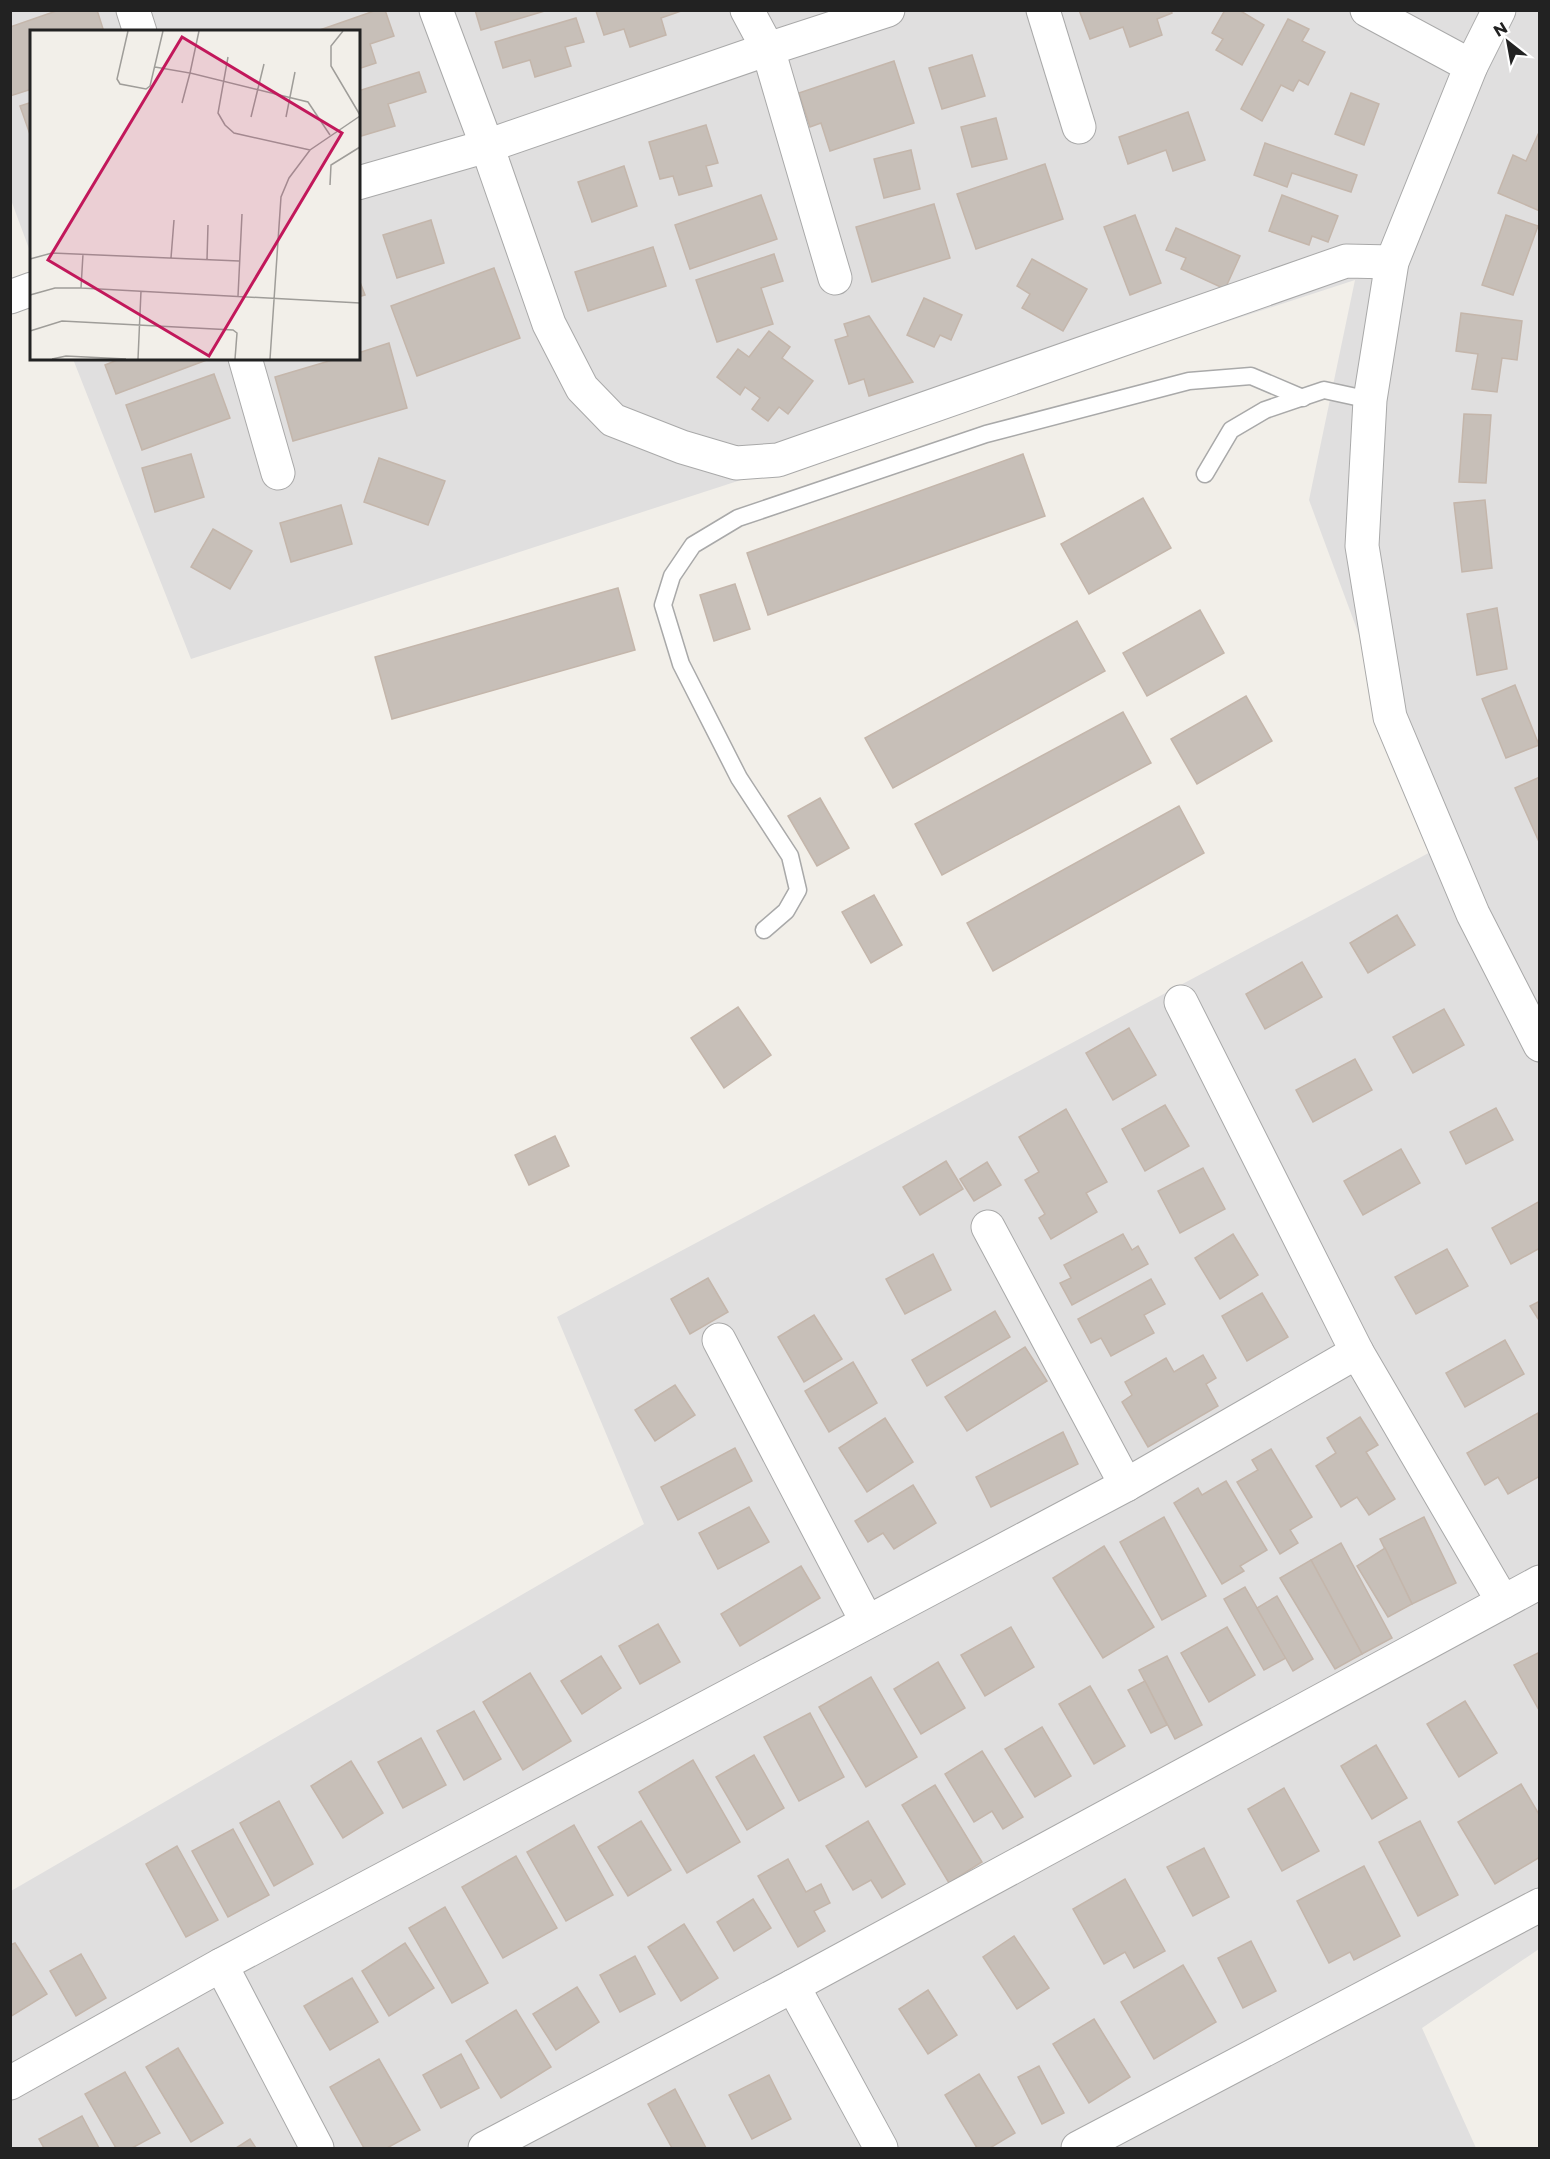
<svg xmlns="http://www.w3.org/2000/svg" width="1550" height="2159" viewBox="0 0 1550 2159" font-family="Montserrat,sans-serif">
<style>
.residential{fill:#e0dfdf}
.building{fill:#c7bfb8;stroke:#c4b6ab;stroke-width:1.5}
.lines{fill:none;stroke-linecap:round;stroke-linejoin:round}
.service-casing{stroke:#a9a9a9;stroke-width:19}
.minor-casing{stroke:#a9a9a9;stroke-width:35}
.service{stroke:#fff;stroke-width:16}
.minor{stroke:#fff;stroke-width:33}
.inset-road{fill:none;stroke:#9f9d99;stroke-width:1.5}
.view{fill:#c2185b;fill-opacity:0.15;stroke:#c2185b;stroke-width:3}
.inset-edge{fill:none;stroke:#222;stroke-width:3}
</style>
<rect width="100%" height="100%" fill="#f2efe9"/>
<polygon class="residential" points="11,11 1539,11 1539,1949 1422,2028 1476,2148 11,2148 11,1891 644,1524 557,1317 1438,848 1309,500 1355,280 191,659 73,359 358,358 358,32 32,32 31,254 11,200"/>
<g class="building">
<polygon points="59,10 97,10 104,32 32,32 32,89 10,96 10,27"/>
<polygon points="377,10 385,10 394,36 370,44 376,63 358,69 358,32 314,32"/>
<polygon points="475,10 548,10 481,30"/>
<polygon points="684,10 661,18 666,35 630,47 624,29 604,35 596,11"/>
<polygon points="1079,10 1171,10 1172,13 1157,19 1162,35 1130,47 1123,27 1090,39"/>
<polygon points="1225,10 1239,10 1264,25 1242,65 1216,50 1223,39 1212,33"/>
<polygon points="576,18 584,42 565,47 571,66 535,77 530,60 503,68 495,42"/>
<polygon points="1288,19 1309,29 1302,41 1325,52 1308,85 1299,80 1293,91 1281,85 1262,121 1241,109"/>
<polygon points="972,55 985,96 942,109 929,68"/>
<polygon points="894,61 914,123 830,151 821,123 810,127 799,93"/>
<polygon points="419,72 426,92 388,104 395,126 358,137 358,91"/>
<polygon points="1351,93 1379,104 1364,145 1335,134"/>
<polygon points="32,102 32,140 20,106"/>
<polygon points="1188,112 1205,160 1173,171 1166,150 1128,164 1119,137"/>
<polygon points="996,118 1007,159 972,167 961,127"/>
<polygon points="706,125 718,163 706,166 712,186 679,195 673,176 660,179 649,142"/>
<polygon points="1540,130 1540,211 1498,193 1513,155 1526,161"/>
<polygon points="1265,143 1357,175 1351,192 1292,173 1287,187 1254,175"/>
<polygon points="911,150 920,189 884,198 874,159"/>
<polygon points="1045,164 1063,219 976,249 957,194"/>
<polygon points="624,166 637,206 592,222 578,182"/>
<polygon points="761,195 777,239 690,269 675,225"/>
<polygon points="1282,195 1338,216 1328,242 1312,236 1309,245 1269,231"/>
<polygon points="934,204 950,258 872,282 856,227"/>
<polygon points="1135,215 1161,283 1130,295 1104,227"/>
<polygon points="1506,215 1538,226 1513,295 1482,285"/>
<polygon points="431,220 444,263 397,278 383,235"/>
<polygon points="1176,228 1240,256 1225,289 1181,269 1186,258 1166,250"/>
<polygon points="653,247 666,286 588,311 575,272"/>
<polygon points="774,254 783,281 761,288 773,324 717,342 696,280"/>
<polygon points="1032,259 1087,289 1063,331 1022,308 1030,294 1017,286"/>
<polygon points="494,268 520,338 417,376 391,306"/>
<polygon points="358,277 365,295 358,297"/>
<polygon points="924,298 962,315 951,340 940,335 934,347 907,335"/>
<polygon points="1461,313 1522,321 1517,360 1502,358 1497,392 1472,389 1478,354 1456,351"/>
<polygon points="869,316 913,382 869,396 864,379 849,384 835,340 848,336 844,324"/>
<polygon points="769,331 790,347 782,358 813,381 788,414 779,407 768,421 752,409 760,398 745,387 740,395 717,377 738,349 749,357"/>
<polygon points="389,343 407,408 293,441 275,377 339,358 358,358 358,353"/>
<polygon points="122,358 212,358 116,394 105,365"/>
<polygon points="214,374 230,418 142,450 126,405"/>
<polygon points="1464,414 1491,415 1486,483 1459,482"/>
<polygon points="191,454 204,497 155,512 142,468"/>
<polygon points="1023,454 1045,516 768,615 747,553"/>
<polygon points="379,458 445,481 428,525 364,502"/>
<polygon points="1143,498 1171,548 1089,594 1061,544"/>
<polygon points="1485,500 1492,568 1462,572 1454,503"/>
<polygon points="341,505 352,544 291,562 280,523"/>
<polygon points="213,529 252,551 230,589 191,567"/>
<polygon points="735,584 750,629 714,641 700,595"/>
<polygon points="618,588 635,650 392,719 375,657"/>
<polygon points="1497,608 1507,669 1477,675 1467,614"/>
<polygon points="1200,610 1224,653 1147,696 1123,653"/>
<polygon points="1077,621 1105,671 893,788 865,738"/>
<polygon points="1515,685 1539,745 1506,758 1482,699"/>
<polygon points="1246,696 1272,741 1197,784 1171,739"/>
<polygon points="1123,712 1151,763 942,875 915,824"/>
<polygon points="1540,777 1540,844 1515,788"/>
<polygon points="820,798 849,848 817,866 788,816"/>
<polygon points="1179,806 1204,853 993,971 967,923"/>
<polygon points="874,895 902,945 871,963 842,912"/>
<polygon points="1397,915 1415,945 1368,973 1350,943"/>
<polygon points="1302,962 1322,997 1265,1029 1246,994"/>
<polygon points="738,1007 771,1055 724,1088 691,1038"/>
<polygon points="1444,1009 1464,1045 1413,1073 1393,1037"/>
<polygon points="1129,1028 1156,1075 1113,1100 1086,1053"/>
<polygon points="1355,1059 1372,1090 1313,1122 1296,1090"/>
<polygon points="1165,1105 1189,1146 1145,1171 1122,1129"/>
<polygon points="1496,1108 1513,1140 1466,1164 1450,1132"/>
<polygon points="1066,1109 1107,1182 1086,1193 1097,1212 1051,1239 1039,1218 1045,1214 1025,1180 1039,1172 1019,1137"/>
<polygon points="555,1136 569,1166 529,1185 515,1155"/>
<polygon points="1401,1149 1420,1183 1363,1215 1344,1181"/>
<polygon points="946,1161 963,1189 920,1215 903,1187"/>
<polygon points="987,1162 1001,1185 974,1201 960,1179"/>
<polygon points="1203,1168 1225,1209 1180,1233 1158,1191"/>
<polygon points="1540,1201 1540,1248 1511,1264 1492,1228"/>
<polygon points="1123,1234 1132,1250 1138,1246 1148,1264 1072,1305 1060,1283 1071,1278 1064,1265"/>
<polygon points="1233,1234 1258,1275 1220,1299 1195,1258"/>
<polygon points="1447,1249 1468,1286 1416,1314 1395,1277"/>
<polygon points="933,1254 951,1290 905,1314 886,1279"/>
<polygon points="708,1278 728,1312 690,1334 671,1299"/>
<polygon points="1151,1279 1165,1304 1144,1315 1154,1333 1111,1356 1101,1338 1091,1343 1078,1319"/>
<polygon points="1262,1293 1288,1337 1247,1361 1222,1316"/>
<polygon points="1540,1301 1540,1322 1530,1306"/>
<polygon points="995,1311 1010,1337 927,1386 912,1360"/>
<polygon points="814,1315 842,1359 804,1382 778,1337"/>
<polygon points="1505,1340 1524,1374 1465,1407 1446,1373"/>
<polygon points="1025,1347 1047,1381 967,1431 945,1397"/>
<polygon points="1203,1355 1216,1378 1206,1384 1218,1406 1148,1447 1122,1402 1132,1395 1125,1382 1166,1358 1174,1372"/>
<polygon points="853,1362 877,1403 829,1432 805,1391"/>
<polygon points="675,1385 695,1415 655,1441 635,1410"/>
<polygon points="1538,1413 1540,1476 1508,1494 1498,1477 1485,1485 1467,1453"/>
<polygon points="1360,1417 1378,1445 1366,1452 1395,1499 1369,1515 1357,1497 1341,1507 1316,1466 1336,1453 1327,1438"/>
<polygon points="885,1418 913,1462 867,1492 839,1448"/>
<polygon points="1063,1432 1078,1464 991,1507 976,1477"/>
<polygon points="735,1448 752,1481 678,1520 661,1487"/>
<polygon points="1271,1449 1312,1517 1290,1530 1298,1543 1280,1554 1237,1482 1258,1470 1252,1460"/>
<polygon points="1226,1481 1267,1550 1240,1566 1244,1571 1222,1584 1174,1503 1198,1488 1202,1495"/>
<polygon points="913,1485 936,1523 894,1549 883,1533 868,1542 855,1521"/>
<polygon points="749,1507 769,1542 718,1569 699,1533"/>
<polygon points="1164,1517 1206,1596 1162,1620 1120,1542"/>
<polygon points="1424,1517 1456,1583 1412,1604 1380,1539"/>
<polygon points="1341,1543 1392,1638 1362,1654 1311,1560"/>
<polygon points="1104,1546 1154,1627 1103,1658 1053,1578"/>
<polygon points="1385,1548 1412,1604 1388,1617 1357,1566"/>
<polygon points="1311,1560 1362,1654 1335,1669 1280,1578"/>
<polygon points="801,1566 820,1598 740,1646 721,1614"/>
<polygon points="1245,1587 1286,1658 1264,1670 1224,1599"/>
<polygon points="1277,1596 1313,1659 1293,1671 1257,1608"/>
<polygon points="658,1624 680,1662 640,1684 619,1646"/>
<polygon points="1011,1627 1034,1667 985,1696 961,1655"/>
<polygon points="1227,1627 1255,1675 1209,1702 1181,1653"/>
<polygon points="1538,1653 1540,1656 1540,1712 1514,1665"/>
<polygon points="601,1656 621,1688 582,1714 561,1681"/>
<polygon points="1167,1656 1202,1725 1175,1739 1139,1670"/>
<polygon points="938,1662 965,1708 921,1734 894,1689"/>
<polygon points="530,1673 571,1741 523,1770 483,1702"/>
<polygon points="871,1677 917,1757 866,1787 819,1707"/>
<polygon points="1145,1681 1167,1725 1151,1733 1128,1690"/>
<polygon points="1090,1686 1125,1746 1094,1764 1059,1704"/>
<polygon points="1465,1701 1497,1753 1459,1777 1427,1724"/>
<polygon points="474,1711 501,1759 464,1780 437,1731"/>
<polygon points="810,1713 844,1777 799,1801 764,1737"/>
<polygon points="1042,1727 1071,1776 1035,1797 1005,1749"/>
<polygon points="421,1738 446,1785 403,1808 378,1762"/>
<polygon points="1376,1745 1407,1798 1372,1819 1341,1766"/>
<polygon points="982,1751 1023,1817 1003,1829 992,1811 974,1822 945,1774"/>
<polygon points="754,1755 784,1808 747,1830 716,1777"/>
<polygon points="693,1760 740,1842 687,1873 639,1792"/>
<polygon points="351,1761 383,1813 343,1838 311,1786"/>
<polygon points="1521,1784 1540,1816 1540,1857 1495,1884 1458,1822"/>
<polygon points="935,1785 982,1862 949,1883 902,1805"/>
<polygon points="1284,1788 1319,1851 1282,1871 1248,1809"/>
<polygon points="279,1801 313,1864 274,1886 240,1823"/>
<polygon points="641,1821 671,1870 628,1896 598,1847"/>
<polygon points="868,1821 905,1884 882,1898 871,1880 853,1890 826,1846"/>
<polygon points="1420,1821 1458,1895 1418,1916 1379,1842"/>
<polygon points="574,1825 613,1895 566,1921 527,1852"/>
<polygon points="233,1829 269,1895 228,1917 192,1851"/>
<polygon points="177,1846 218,1920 186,1937 146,1864"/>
<polygon points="1204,1848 1229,1897 1193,1916 1167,1867"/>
<polygon points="516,1856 557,1928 503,1958 462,1887"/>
<polygon points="788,1859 806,1892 821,1884 830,1903 814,1911 825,1931 798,1947 758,1876"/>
<polygon points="1364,1866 1400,1936 1354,1960 1350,1952 1329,1963 1297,1901"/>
<polygon points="1125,1879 1165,1951 1134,1968 1125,1952 1104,1964 1073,1909"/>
<polygon points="753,1899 771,1928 734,1951 717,1922"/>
<polygon points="445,1907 488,1983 452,2003 409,1928"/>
<polygon points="684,1924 718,1978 681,2001 648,1947"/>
<polygon points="1014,1936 1049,1988 1017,2009 983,1957"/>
<polygon points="1251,1941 1276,1991 1243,2008 1218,1958"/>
<polygon points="15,1943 47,1994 10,2017 10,1945"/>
<polygon points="405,1943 434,1988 389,2016 362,1971"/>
<polygon points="81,1954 106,1998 76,2016 50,1971"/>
<polygon points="635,1956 655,1994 620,2012 600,1975"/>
<polygon points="1183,1965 1216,2022 1154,2059 1121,2002"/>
<polygon points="352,1978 378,2022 330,2050 304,2006"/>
<polygon points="577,1987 599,2022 556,2050 533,2014"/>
<polygon points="928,1990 957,2035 928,2054 899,2009"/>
<polygon points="516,2010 551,2067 501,2098 466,2041"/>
<polygon points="1094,2019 1130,2077 1089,2103 1053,2044"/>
<polygon points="178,2048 223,2123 191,2142 146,2067"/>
<polygon points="461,2054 479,2088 441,2108 423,2075"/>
<polygon points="379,2059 420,2130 387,2148 364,2148 330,2087"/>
<polygon points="1039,2066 1064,2113 1042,2124 1018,2077"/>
<polygon points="125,2072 160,2133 132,2148 116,2148 85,2094"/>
<polygon points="979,2074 1015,2133 990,2148 977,2148 945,2095"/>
<polygon points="769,2075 791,2119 752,2139 729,2095"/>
<polygon points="675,2089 706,2148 672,2148 648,2104"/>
<polygon points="82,2116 99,2148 44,2148 39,2139"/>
<polygon points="250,2139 256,2148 236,2148"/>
</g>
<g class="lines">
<defs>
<g id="service">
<polyline points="1205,474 1231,430 1265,410 1324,390 1370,400"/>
<polyline points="764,930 786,911 798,890 790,856 739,778 681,664 663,605 672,576 693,545 738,518 986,434 1189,381 1251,376 1303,398"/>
</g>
<g id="minor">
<polyline points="133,10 140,32"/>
<polyline points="436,10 487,146 549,324 582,388 613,420 682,447 736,463 778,460 1346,261 1392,262"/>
<polyline points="747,10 768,49 835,278"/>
<polyline points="1043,10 1079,127"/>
<polyline points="1367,10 1471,66"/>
<polyline points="1499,10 1471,66 1392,262 1370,400 1362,546 1390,717 1473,914 1540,1045"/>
<polyline points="358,183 487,146 768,49 888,10"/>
<polyline points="10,297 32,289"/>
<polyline points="245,358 278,473"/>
<polyline points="1181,1002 1357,1352 1503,1602"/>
<polyline points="988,1227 1126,1485"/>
<polyline points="719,1340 867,1622"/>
<polyline points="221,1965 317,2148"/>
<polyline points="793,1986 881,2148"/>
<polyline points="10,2083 221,1965 1126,1485 1357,1352"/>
<polyline points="485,2148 793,1986 1540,1582"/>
<polyline points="1078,2148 1540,1905"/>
</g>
</defs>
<use href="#service" class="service-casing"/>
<use href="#minor" class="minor-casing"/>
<use href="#service" class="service"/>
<use href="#minor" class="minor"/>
</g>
<g transform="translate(30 30)">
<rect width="330" height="330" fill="#f2efe9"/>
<path class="inset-road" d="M98,1L87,49L90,54L116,59L120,56L133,1M169,1L160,43L278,72L300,105M313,1L301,16V36L330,85M198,27L188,83L195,95L204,103L280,120M125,37L160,43L152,73M221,87L234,34M256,87L265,42M300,155L301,135L330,117M141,228L144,190M0,229L22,223L209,231M177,230L178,195M51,258L53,224M0,265L25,258H51L330,273M208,266L212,184M0,301L32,291L203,300L207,303L205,329M22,329L36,326L96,329M108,329L111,261M240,329L251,167L259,148L280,120L330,86"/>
<path class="view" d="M152,7L312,103L179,326L18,230Z"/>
<rect width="330" height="330" class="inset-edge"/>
</g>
<rect width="1550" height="2159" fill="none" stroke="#222222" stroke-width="24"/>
<g transform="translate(1508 42) rotate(329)" stroke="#ffffff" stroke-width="4.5" paint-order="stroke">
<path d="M0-4.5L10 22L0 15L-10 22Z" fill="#222222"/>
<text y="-9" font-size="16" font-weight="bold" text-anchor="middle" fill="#222222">N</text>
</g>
</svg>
